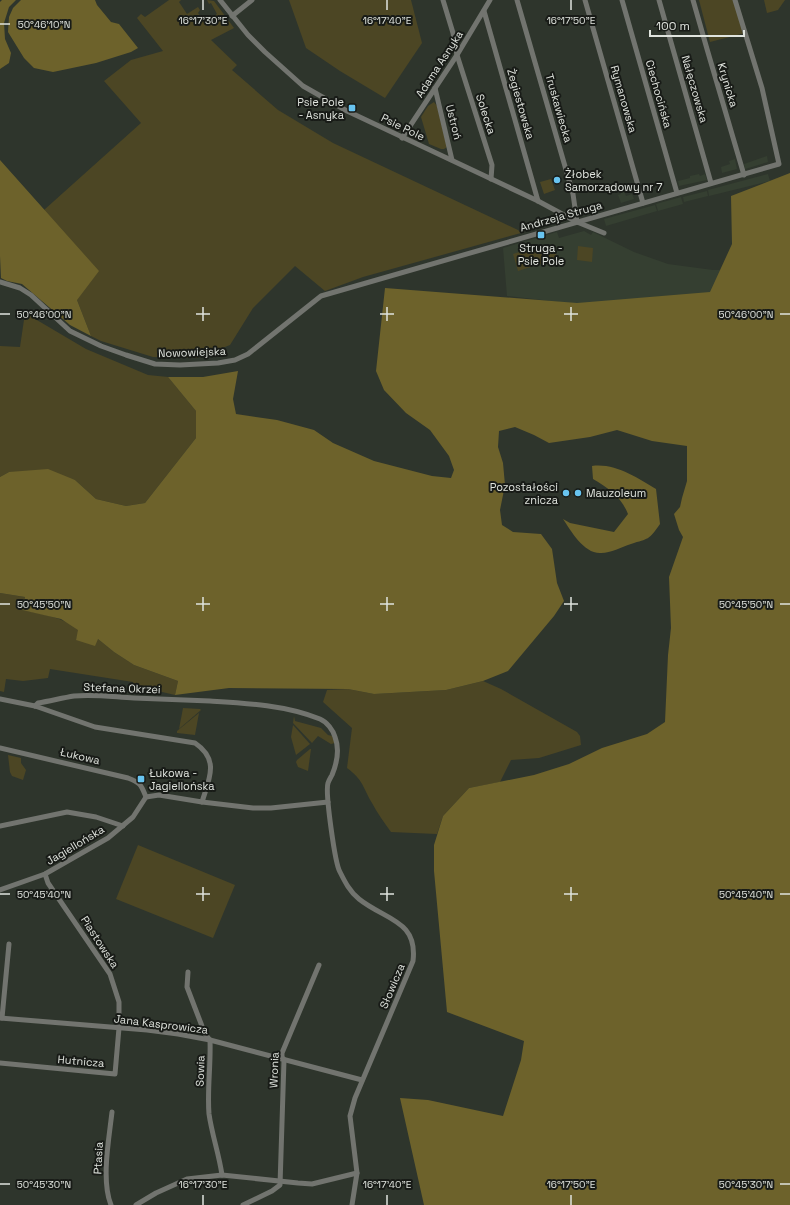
<svg xmlns="http://www.w3.org/2000/svg" width="790" height="1205" viewBox="0 0 790 1205" font-family="'Space Grotesk',sans-serif">
<style>
.built{fill:#353f31}
.green{fill:#4c4624}
.forest{fill:#6d622b}
.lines{fill:none;stroke-linecap:round;stroke-linejoin:round}
.minor{stroke:#72746f;stroke-width:5}
.ticks{fill:none;stroke:#e0e4de;stroke-width:1.5}
.poi-dot{fill:#68c4f0;stroke:#181b17;stroke-width:1.5}
.labels{text-anchor:middle;stroke-width:4;stroke-linejoin:round;paint-order:stroke}
.street-label{font-size:11px;fill:#e0e4de;stroke:#181b17}
.poi-label{font-size:11px;fill:#e0e4de;stroke:#181b17;text-anchor:start}
.ticks-label{font-size:10px;text-anchor:middle;fill:#e0e4de;stroke:#181b17;stroke-width:4;stroke-linejoin:round;paint-order:stroke}
</style>
<rect width="100%" height="100%" fill="#2e352c"/>
<g class="built">
<polygon points="767,156 768,162 745,169 744,164"/>
<polygon points="735,159 737,169 722,173 721,167 730,164 729,161"/>
<polygon points="699,174 700,176 705,174 707,180 679,186 678,181 690,178 690,176"/>
<polygon points="768,174 770,181 709,196 708,190"/>
<polygon points="624,191 626,196 632,194 634,199 621,203 618,195 621,194 621,192"/>
<polygon points="707,191 708,196 684,202 683,197"/>
<polygon points="681,197 683,204 658,211 656,204"/>
<polygon points="655,205 657,211 606,226 604,219"/>
<polygon points="584,231 591,235 593,232 634,252 668,264 713,270 733,270 732,314 568,303 507,296 503,248 557,232 559,238"/>
</g>
<g class="green">
<polygon points="169,0 181,0 179,2 187,14 198,7 200,10 198,13 205,22 217,14 211,3 209,4 207,0 214,1 234,28 211,40 237,65 232,70 278,110 333,143 518,230 521,233 363,277 325,291 295,266 253,308 230,345 197,358 153,357 101,341 91,336 77,300 44,210 141,123 104,81 131,60 163,51 137,18 141,14 145,17"/>
<polygon points="289,0 411,0 422,43 385,98 340,71 306,48"/>
<polygon points="699,0 734,0 745,33 710,42"/>
<polygon points="764,0 785,0 778,10 767,13"/>
<polygon points="434,102 437,106 447,147 444,149 441,149 429,144 421,117 428,106"/>
<polygon points="551,179 555,190 544,194 540,182"/>
<polygon points="542,245 545,253 544,250 554,247 557,257 547,260 547,262 518,271 513,254"/>
<polygon points="578,246 593,248 592,262 577,260"/>
<polygon points="25,313 86,349 148,375 168,377 196,411 196,438 145,503 126,506 96,499 75,480 9,472 0,477 0,346 20,347"/>
<path d="M0,593L25,597L22,610C42,614 63,617 79,630L76,640L98,639L114,652L134,665L178,681L175,695L132,685L133,682L50,669L48,678L23,681L6,679L4,692L0,691Z"/>
<path d="M483,681L501,689L577,732L580,736L581,745L539,758L511,760L500,782L469,788L443,816L437,834L391,832C384,822 377,813 372,803C362,786 364,781 347,768L352,728L323,702L327,690L348,689L374,694L446,690Z"/>
<polygon points="183,708 200,709 201,710 179,729"/>
<polygon points="205,708 199,713 195,735 177,733 177,731"/>
<polygon points="294,716 295,721 321,728 328,735 332,736 335,743 331,744 318,736 312,743 293,723"/>
<polygon points="293,725 310,744 296,755 291,737"/>
<polygon points="310,749 311,749 308,771 298,767 296,762 297,760"/>
<polygon points="8,755 21,758 21,763 26,770 23,780 12,776 10,772"/>
<polygon points="138,845 235,885 213,938 116,899"/>
</g>
<g class="forest">
<polygon points="2,0 16,0 9,7 4,23 5,39 11,53 9,63 0,69 0,2"/>
<polygon points="21,0 95,0 97,5 111,22 119,24 138,48 131,52 96,63 53,72 34,68 24,58 8,32 9,17 13,8"/>
<polygon points="0,160 99,271 77,300 91,336 70,325 22,284 7,281 1,278 0,256"/>
<polygon points="790,173 790,1205 424,1205 400,1098 428,1100 503,1116 521,1060 524,1041 447,1012 434,871 434,845 443,816 469,788 534,775 569,764 602,748 647,734 665,722 668,655 671,628 669,577 683,537 679,530 674,514 680,507 682,498 687,481 687,446 652,441 617,430 590,437 549,443 534,435 515,427 499,431 498,447 503,463 505,485 500,510 502,525 513,532 541,534 552,549 557,583 564,601 554,616 508,671 483,681 446,690 374,694 348,689 229,688 175,695 178,681 134,665 114,652 98,639 95,646 76,640 78,630 61,619 22,610 25,597 0,593 0,477 9,472 48,469 75,480 96,499 126,506 145,503 196,438 196,411 168,377 203,377 238,371 233,399 236,414 277,420 314,430 333,443 374,461 432,476 451,478 454,470 449,456 430,430 406,413 384,390 376,371 385,288 577,303 710,292 732,244 731,196"/>
<path d="M592,466C616,463 637,478 656,489L660,524C648,541 649,538 631,544C621,547 611,553 601,553C584,554 571,531 563,519L570,523L614,532L628,514C621,496 608,488 593,479Z"/>
</g>
<g class="lines">
<g class="minor">
<polyline points="220,0 248,35 265,52 303,86 347,111 538,201 577,222 604,233"/>
<polyline points="443,0 453,33 457,55 492,165 491,179"/>
<polyline points="517,0 573,194 577,222"/>
<polyline points="585,0 643,203"/>
<polyline points="622,0 677,193"/>
<polyline points="659,0 711,183"/>
<polyline points="693,0 707,49 744,175"/>
<polyline points="484,11 538,201"/>
<polyline points="232,16 252,0"/>
<polyline points="435,88 452,160"/>
<polyline points="402,138 457,55 490,0"/>
<polyline points="0,282 20,288 31,295 70,331 101,346 126,355 155,364 180,365 218,363 235,360 248,354 321,296 779,164 762,88 735,0"/>
<path d="M0,699L35,706L95,727L195,743C220,760 209,779 202,802"/>
<path d="M35,706L38,703C50,701 62,698 74,696C94,694 114,697 134,698C160,699 185,700 210,701C245,703 286,705 320,719C327,722 333,730 335,737C340,750 337,763 332,775C331,777 329,780 328,783C325,792 335,864 340,872C345,882 350,892 359,899C385,920 418,920 413,961L355,1098L350,1116L357,1173L352,1205"/>
<path d="M0,748L128,778C141,783 141,785 146,797"/>
<polyline points="146,797 159,795 202,802 253,808 271,808 328,802"/>
<polyline points="0,826 67,812 96,817 123,826"/>
<polyline points="0,890 45,874 108,838 133,817 146,797"/>
<path d="M188,972L187,987L205,1034L210,1040C211,1065 207,1090 209,1114C212,1135 219,1154 222,1175"/>
<polyline points="0,1018 147,1030 178,1034 210,1040 362,1080"/>
<polyline points="2,1018 9,944"/>
<polyline points="0,1063 115,1074 119,1028 119,1002 110,974 48,883 45,874"/>
<path d="M111,1205C101,1180 109,1139 112,1112"/>
<polyline points="136,1205 156,1193 187,1179 222,1175 298,1183 312,1184 357,1173"/>
<polyline points="243,1205 272,1191 280,1185 284,1060 282,1057 282,1053 319,965"/>
</g>
</g>
<path class="ticks" d="M203,0V10M387,0V10M571,0V10M0,24H10M203,307V321M387,307V321M571,307V321M0,314H10M196,314H210M380,314H394M564,314H578M780,314H790M203,597V611M387,597V611M571,597V611M0,604H10M196,604H210M380,604H394M564,604H578M780,604H790M203,887V901M387,887V901M571,887V901M0,894H10M196,894H210M380,894H394M564,894H578M780,894H790M0,1184H10M780,1184H790M203,1195V1205M387,1195V1205M571,1195V1205"/>
<g class="poi-dot">
<rect x="348" y="104" width="8" height="8" rx="2"/>
<circle cx="557" cy="180" r="4"/>
<rect x="537" y="231" width="8" height="8" rx="2"/>
<circle cx="566" cy="493" r="4"/>
<circle cx="578" cy="493" r="4"/>
<rect x="137" y="775" width="8" height="8" rx="2"/>
</g>
<g class="labels">
<g class="street-label">
<text transform="translate(439 64) rotate(-57)" y="4">Adama Asnyka</text>
<text transform="translate(728 85) rotate(73)" y="4">Krynicka</text>
<text transform="translate(695 89) rotate(74)" y="4">Nałęczowska</text>
<text transform="translate(659 94) rotate(74)" y="4">Ciechocińska</text>
<text transform="translate(624 99) rotate(74)" y="4">Rymanowska</text>
<text transform="translate(521 104) rotate(74)" y="4">Żegiestowska</text>
<text transform="translate(559 108) rotate(74)" y="4">Truskawiecka</text>
<text transform="translate(486 114) rotate(72)" y="4">Solecka</text>
<text transform="translate(454 122) rotate(76)" y="4">Ustroń</text>
<text transform="translate(403 127) rotate(26)" y="4">Psie Pole</text>
<text transform="translate(561 216) rotate(-16)" y="4">Andrzeja Struga</text>
<text transform="translate(192 352) rotate(-2)" y="4">Nowowiejska</text>
<text transform="translate(122 688) rotate(2)" y="4">Stefana Okrzei</text>
<text transform="translate(80 756) rotate(13)" y="4">Łukowa</text>
<text transform="translate(75 845) rotate(-31)" y="4">Jagiellońska</text>
<text transform="translate(100 942) rotate(57)" y="4">Piastowska</text>
<text transform="translate(392 986) rotate(-67)" y="4">Słowicza</text>
<text transform="translate(161 1024) rotate(7)" y="4">Jana Kasprowicza</text>
<text transform="translate(81 1061) rotate(5)" y="4">Hutnicza</text>
<text transform="translate(274 1070) rotate(-88)" y="4">Wronia</text>
<text transform="translate(200 1071) rotate(-88)" y="4">Sowia</text>
<text transform="translate(98 1158) rotate(-87)" y="4">Ptasia</text>
</g>
<g class="poi-label">
<text x="344" y="106" text-anchor="end">Psie Pole<tspan x="344" dy="13">- Asnyka</tspan></text>
<text x="565" y="178">Żłobek<tspan x="565" dy="13">Samorządowy nr 7</tspan></text>
<text x="541" y="252" text-anchor="middle">Struga -<tspan x="541" dy="13">Psie Pole</tspan></text>
<text x="558" y="491" text-anchor="end">Pozostałości<tspan x="558" dy="13">znicza</tspan></text>
<text x="586" y="497">Mauzoleum</text>
<text x="149" y="777">Łukowa -<tspan x="149" dy="13">Jagiellońska</tspan></text>
</g>
</g>
<g class="ticks-label">
<text x="203" y="24">16°17'30"E</text>
<text x="387" y="24">16°17'40"E</text>
<text x="571" y="24">16°17'50"E</text>
<text x="44" y="28">50°46'10"N</text>
<text x="44" y="318">50°46'00"N</text>
<text x="746" y="318">50°46'00"N</text>
<text x="44" y="608">50°45'50"N</text>
<text x="746" y="608">50°45'50"N</text>
<text x="44" y="898">50°45'40"N</text>
<text x="746" y="898">50°45'40"N</text>
<text x="44" y="1188">50°45'30"N</text>
<text x="746" y="1188">50°45'30"N</text>
<text x="203" y="1188">16°17'30"E</text>
<text x="387" y="1188">16°17'40"E</text>
<text x="571" y="1188">16°17'50"E</text>
</g>
<path d="M650 30v6h94v-6" fill="none" stroke="#e0e4de" stroke-width="2"/>
<text x="656" y="30" font-size="12" fill="#e0e4de" stroke="#181b17" stroke-width="3" paint-order="stroke">100 m</text>
</svg>
